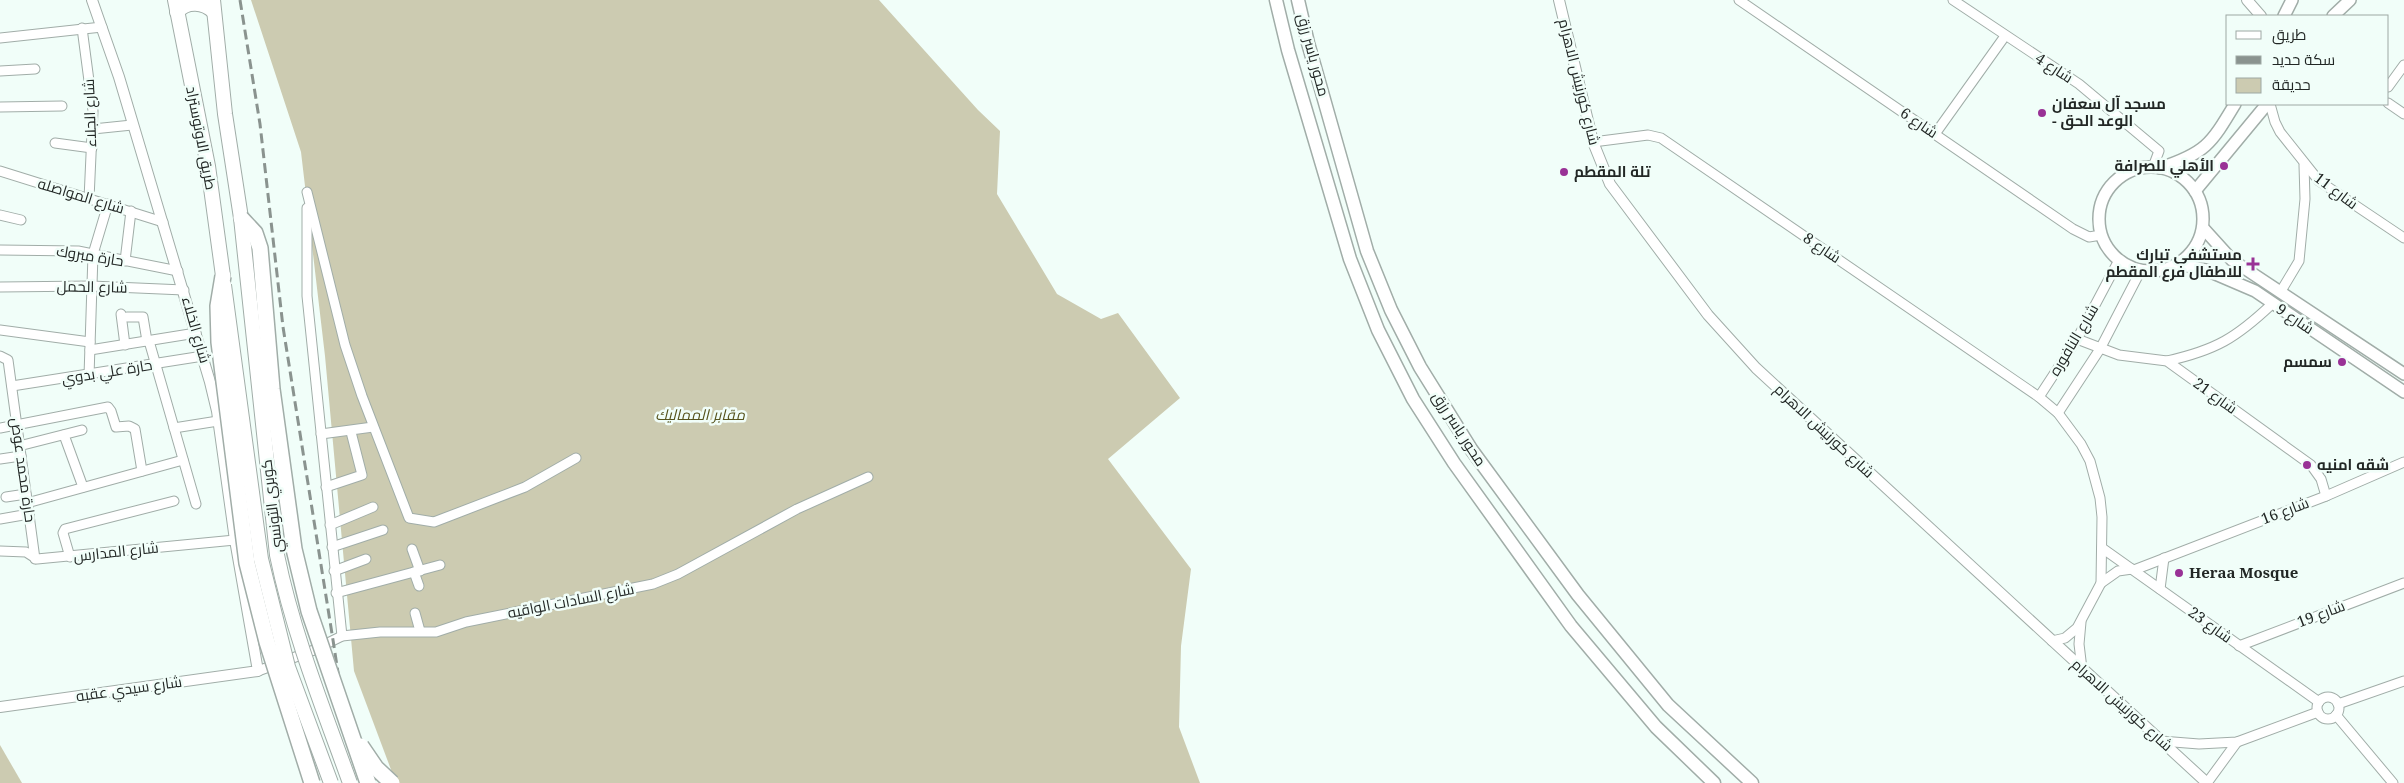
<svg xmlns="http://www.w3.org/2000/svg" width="2404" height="783" viewBox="0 0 2404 783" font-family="'Noto Serif',Cairo,serif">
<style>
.green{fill:#cccbb1}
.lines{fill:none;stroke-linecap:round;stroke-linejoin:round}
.minor-casing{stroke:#a1ada8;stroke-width:11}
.tertiary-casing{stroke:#a1ada8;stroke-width:12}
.secondary-casing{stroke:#a1ada8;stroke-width:14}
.primary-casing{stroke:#a1ada8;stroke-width:15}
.trunk-casing{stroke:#a1ada8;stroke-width:16}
.minor{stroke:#fff;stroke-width:9}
.tertiary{stroke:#fff;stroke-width:10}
.secondary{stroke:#fff;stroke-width:11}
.primary{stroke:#fff;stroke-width:12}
.trunk{stroke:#fff;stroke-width:14}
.rail{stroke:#8a938f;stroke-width:3;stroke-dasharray:10 5;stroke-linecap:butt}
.trunk-bridge-casing{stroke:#a1ada8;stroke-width:16;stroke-linecap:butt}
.motorway-bridge-casing{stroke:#a1ada8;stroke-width:18;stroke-linecap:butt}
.trunk-bridge{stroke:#fff;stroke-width:14}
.motorway-bridge{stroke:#fff;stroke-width:15}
.poi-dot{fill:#993296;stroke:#f1fef9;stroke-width:2}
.labels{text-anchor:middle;stroke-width:5;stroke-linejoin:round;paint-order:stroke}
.street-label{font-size:15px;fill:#222725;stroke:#f1fef9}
.poi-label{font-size:15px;font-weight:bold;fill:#222725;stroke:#f1fef9;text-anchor:start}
.park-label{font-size:15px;font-style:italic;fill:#55521b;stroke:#f1fef9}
</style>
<rect width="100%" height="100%" fill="#f1fef9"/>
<g class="green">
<polygon points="251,0 879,0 978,110 1000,131 997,194 1057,294 1101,319 1118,313 1180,398 1108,459 1191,569 1181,646 1179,727 1200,783 396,783 354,671 325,356 301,152"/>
<polygon points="0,745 22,783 0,783"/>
</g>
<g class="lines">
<defs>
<g id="minor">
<polyline points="1739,0 2073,229 2089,237 2101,235"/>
<polyline points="1953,0 2079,84 2159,151 2153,167"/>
<polyline points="82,28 93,111 89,199"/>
<polyline points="0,38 102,27"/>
<polyline points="0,71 35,69"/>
<polyline points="2388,87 2404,65"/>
<polyline points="2388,103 2404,114"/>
<polyline points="2270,104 2275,122 2280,132 2319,181 2404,238"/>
<polyline points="0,107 62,106"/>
<polyline points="93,129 132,125"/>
<polyline points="1935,134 2005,36"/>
<polyline points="1593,142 1648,135 1661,138 2039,397 2058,413 2081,444 2090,461 2100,498 2102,517 2101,583 2077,628 2065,638 2052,641"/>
<polyline points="55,143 92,148"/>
<polyline points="0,171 163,222"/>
<polyline points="307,192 345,345 362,396 409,518 434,522 525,487 576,458"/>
<polyline points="307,208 307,296 342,636"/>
<polyline points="0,215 21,220"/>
<polyline points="0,250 78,251 178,271"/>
<polyline points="125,261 131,211"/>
<polyline points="0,287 91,286 184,290"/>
<polyline points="2281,291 2299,261 2305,199 2304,165"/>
<polyline points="121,314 125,345"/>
<polyline points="127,317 143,317 147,341"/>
<polyline points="0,330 90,342"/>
<polyline points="2077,339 2119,355 2167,361 2311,465 2321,479 2326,496"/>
<polyline points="149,341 196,504"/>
<polyline points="90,350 196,333"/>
<polyline points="0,356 8,360 35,559"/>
<path d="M2167,361C2216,350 2236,338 2272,304"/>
<polyline points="89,376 93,254 108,204"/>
<polyline points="12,386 203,356"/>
<polyline points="2039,397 2077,339 2119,260"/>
<polyline points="2058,413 2100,349 2141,270"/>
<polyline points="0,428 108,407 111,411 116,427 129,426 135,429 142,471"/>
<polyline points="174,428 218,421"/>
<polyline points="321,434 373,427"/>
<polyline points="64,435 83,487"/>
<polyline points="19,446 82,430"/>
<polyline points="0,459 21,456"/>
<polyline points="326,487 362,475 351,432"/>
<polyline points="6,497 26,494"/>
<polyline points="27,503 183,460"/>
<polyline points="0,519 29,514"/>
<polyline points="330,525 373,507"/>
<polyline points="332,547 383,530"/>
<polyline points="2102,548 2319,702"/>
<polyline points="412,549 420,571"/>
<polyline points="0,551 26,552 37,559 235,540"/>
<polyline points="70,557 63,533 65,529 174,501"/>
<polyline points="2134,570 2326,496 2404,462"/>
<polyline points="334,571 366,559"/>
<polyline points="414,572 419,586"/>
<polyline points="2101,583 2118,571 2132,569"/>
<polyline points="2160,589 2164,558"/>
<polyline points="336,593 440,565"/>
<polyline points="415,613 420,631"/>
<polyline points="2081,622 2079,644 2082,669"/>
<polyline points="2239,646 2404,583"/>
<polyline points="258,671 314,650 342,636 380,632 436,632 466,622 653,584 678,574 797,509 868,477"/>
<circle cx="2328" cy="708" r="11"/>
<polyline points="2338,704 2404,681"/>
<polyline points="2336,715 2393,783"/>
<polyline points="2161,741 2199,744 2237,742 2318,712"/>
<polyline points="2207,783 2237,742"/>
</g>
<g id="tertiary">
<polyline points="1559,0 1593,142 1610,184 1708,315 1756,368 2207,783"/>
<polyline points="2247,0 2261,16"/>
<polyline points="0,707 258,671 235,540 217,411 210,382 119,77 92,0"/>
</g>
<g id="secondary">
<polyline points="2284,16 2292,0"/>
<polyline points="2333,16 2350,0"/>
<circle cx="2151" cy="219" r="52"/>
<path d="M2160,168C2206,153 2211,144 2235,104"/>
<polyline points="2195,191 2267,104"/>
<polyline points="2203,228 2232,260 2404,374"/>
<polyline points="2178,264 2206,270 2255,291 2404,392"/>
</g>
<g id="primary">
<polyline points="1276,0 1288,50 1350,259 1378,330 1413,399 1454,463 1571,626 1656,727 1714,783"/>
<polyline points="1298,0 1308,43 1367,251 1391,310 1420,367 1471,449 1578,595 1668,705 1752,783"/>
</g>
<g id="trunk">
<polyline points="175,0 208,166 223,276"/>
<polyline points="213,0 225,114 241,218"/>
<path d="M177,12C187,0 204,2 214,12"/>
</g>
</defs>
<use href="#minor" class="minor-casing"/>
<use href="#tertiary" class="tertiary-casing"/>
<use href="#secondary" class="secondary-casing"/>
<use href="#primary" class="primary-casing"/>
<use href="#trunk" class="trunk-casing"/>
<use href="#minor" class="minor"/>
<use href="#tertiary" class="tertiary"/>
<use href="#secondary" class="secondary"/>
<use href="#primary" class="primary"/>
<use href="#trunk" class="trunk"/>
<polyline class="rail" points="240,0 260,124 283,327 333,640 339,679 373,783"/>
<defs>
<g id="trunk-bridge">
<path d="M241,218L277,555C293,633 323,708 350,783"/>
<polyline points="224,285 261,559 288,667 331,783"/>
</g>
<g id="motorway-bridge">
<polyline points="241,218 255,233 260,248 272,389 294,549 309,611 368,783"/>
<polyline points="223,276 218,306 219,342 247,563 267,642 312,783"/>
<polyline points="361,746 376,768 392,783"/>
</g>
</defs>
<use href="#trunk-bridge" class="trunk-bridge-casing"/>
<use href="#motorway-bridge" class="motorway-bridge-casing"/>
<use href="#trunk-bridge" class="trunk-bridge"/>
<use href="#motorway-bridge" class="motorway-bridge"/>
</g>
<g class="poi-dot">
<circle cx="2042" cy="113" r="5"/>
<circle cx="2224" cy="166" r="5"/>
<circle cx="1564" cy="172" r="5"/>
<path d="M2250.5 256.5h5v5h5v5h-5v5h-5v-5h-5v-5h5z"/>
<circle cx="2342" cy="362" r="5"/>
<circle cx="2307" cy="465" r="5"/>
<circle cx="2179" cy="573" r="5"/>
</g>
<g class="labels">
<g class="street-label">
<text transform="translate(1313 55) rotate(75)" y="5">محور ياسر رزق</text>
<text transform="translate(2054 68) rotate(33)" y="5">شارع 4</text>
<text transform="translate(1579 82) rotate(76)" y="5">شارع كورنيش الاهرام</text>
<text transform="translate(90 113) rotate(-92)" y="5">شارع الجلاء</text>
<text transform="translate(1919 123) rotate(34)" y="5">شارع 6</text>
<text transform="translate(201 138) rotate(79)" y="5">طريق الاوتوستراد</text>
<text transform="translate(2336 191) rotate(37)" y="5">شارع 11</text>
<text transform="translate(81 196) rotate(17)" y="5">شارع المواصله</text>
<text transform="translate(1822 248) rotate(34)" y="5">شارع 8</text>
<text transform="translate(90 256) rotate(9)" y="5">حارة مبروك</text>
<text transform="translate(92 287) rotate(1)" y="5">شارع الحمل</text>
<text transform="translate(2295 319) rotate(34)" y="5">شارع 9</text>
<text transform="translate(196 330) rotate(74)" y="5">شارع الخلاء</text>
<text transform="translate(2074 340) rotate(-59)" y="5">شارع النافوره</text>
<text transform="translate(107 372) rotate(-9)" y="5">حارة علي بدوي</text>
<text transform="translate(2215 396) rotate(36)" y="5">شارع 21</text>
<text transform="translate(1459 429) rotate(57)" y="5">محور ياسر رزق</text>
<text transform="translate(1824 431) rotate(43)" y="5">شارع كورنيش الاهرام</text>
<text transform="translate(23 470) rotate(82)" y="5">حارة محمد عوض</text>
<text transform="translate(272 506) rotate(-97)" y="5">كوبري التونسي</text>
<text transform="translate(2285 511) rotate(-21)" y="5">شارع 16</text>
<text transform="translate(116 552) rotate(-6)" y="5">شارع المدارس</text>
<text transform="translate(571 601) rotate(-11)" y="5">شارع السادات الواقيه</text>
<text transform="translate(2321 614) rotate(-21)" y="5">شارع 19</text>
<text transform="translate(2210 625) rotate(36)" y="5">شارع 23</text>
<text transform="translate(129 689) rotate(-8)" y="5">شارع سيدي عقبه</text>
<text transform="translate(2122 705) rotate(42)" y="5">شارع كورنيش الاهرام</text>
</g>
<g class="poi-label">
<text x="2052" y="109">مسجد آل سعفان<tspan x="2052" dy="17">- الوعد الحق</tspan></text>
<text x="2214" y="171" text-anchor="end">الأهلي للصرافة</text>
<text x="1574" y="177">تلة المقطم</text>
<text x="2242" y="260" text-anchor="end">مستشفى تبارك<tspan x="2242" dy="17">للاطفال فرع المقطم</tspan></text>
<text x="2332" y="367" text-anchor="end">سمسم</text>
<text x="2317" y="470">شقه امنيه</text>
<text x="2189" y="578">Heraa Mosque</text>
</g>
<g class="park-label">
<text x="700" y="420">مقابر المماليك</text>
</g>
</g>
<rect x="2226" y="15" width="162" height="90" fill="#f1fef9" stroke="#9ea8a4"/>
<rect x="2236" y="31" width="25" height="8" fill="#ffffff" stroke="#9ea8a4"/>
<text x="2272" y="40" font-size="15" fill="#222725">طريق</text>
<rect x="2236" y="56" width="25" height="8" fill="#8a938f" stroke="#9ea8a4"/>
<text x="2272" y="65" font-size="15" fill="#222725">سكة حديد</text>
<rect x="2236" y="78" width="25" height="15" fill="#cccbb1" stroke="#9ea8a4"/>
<text x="2272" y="90" font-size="15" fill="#222725">حديقة</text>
</svg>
